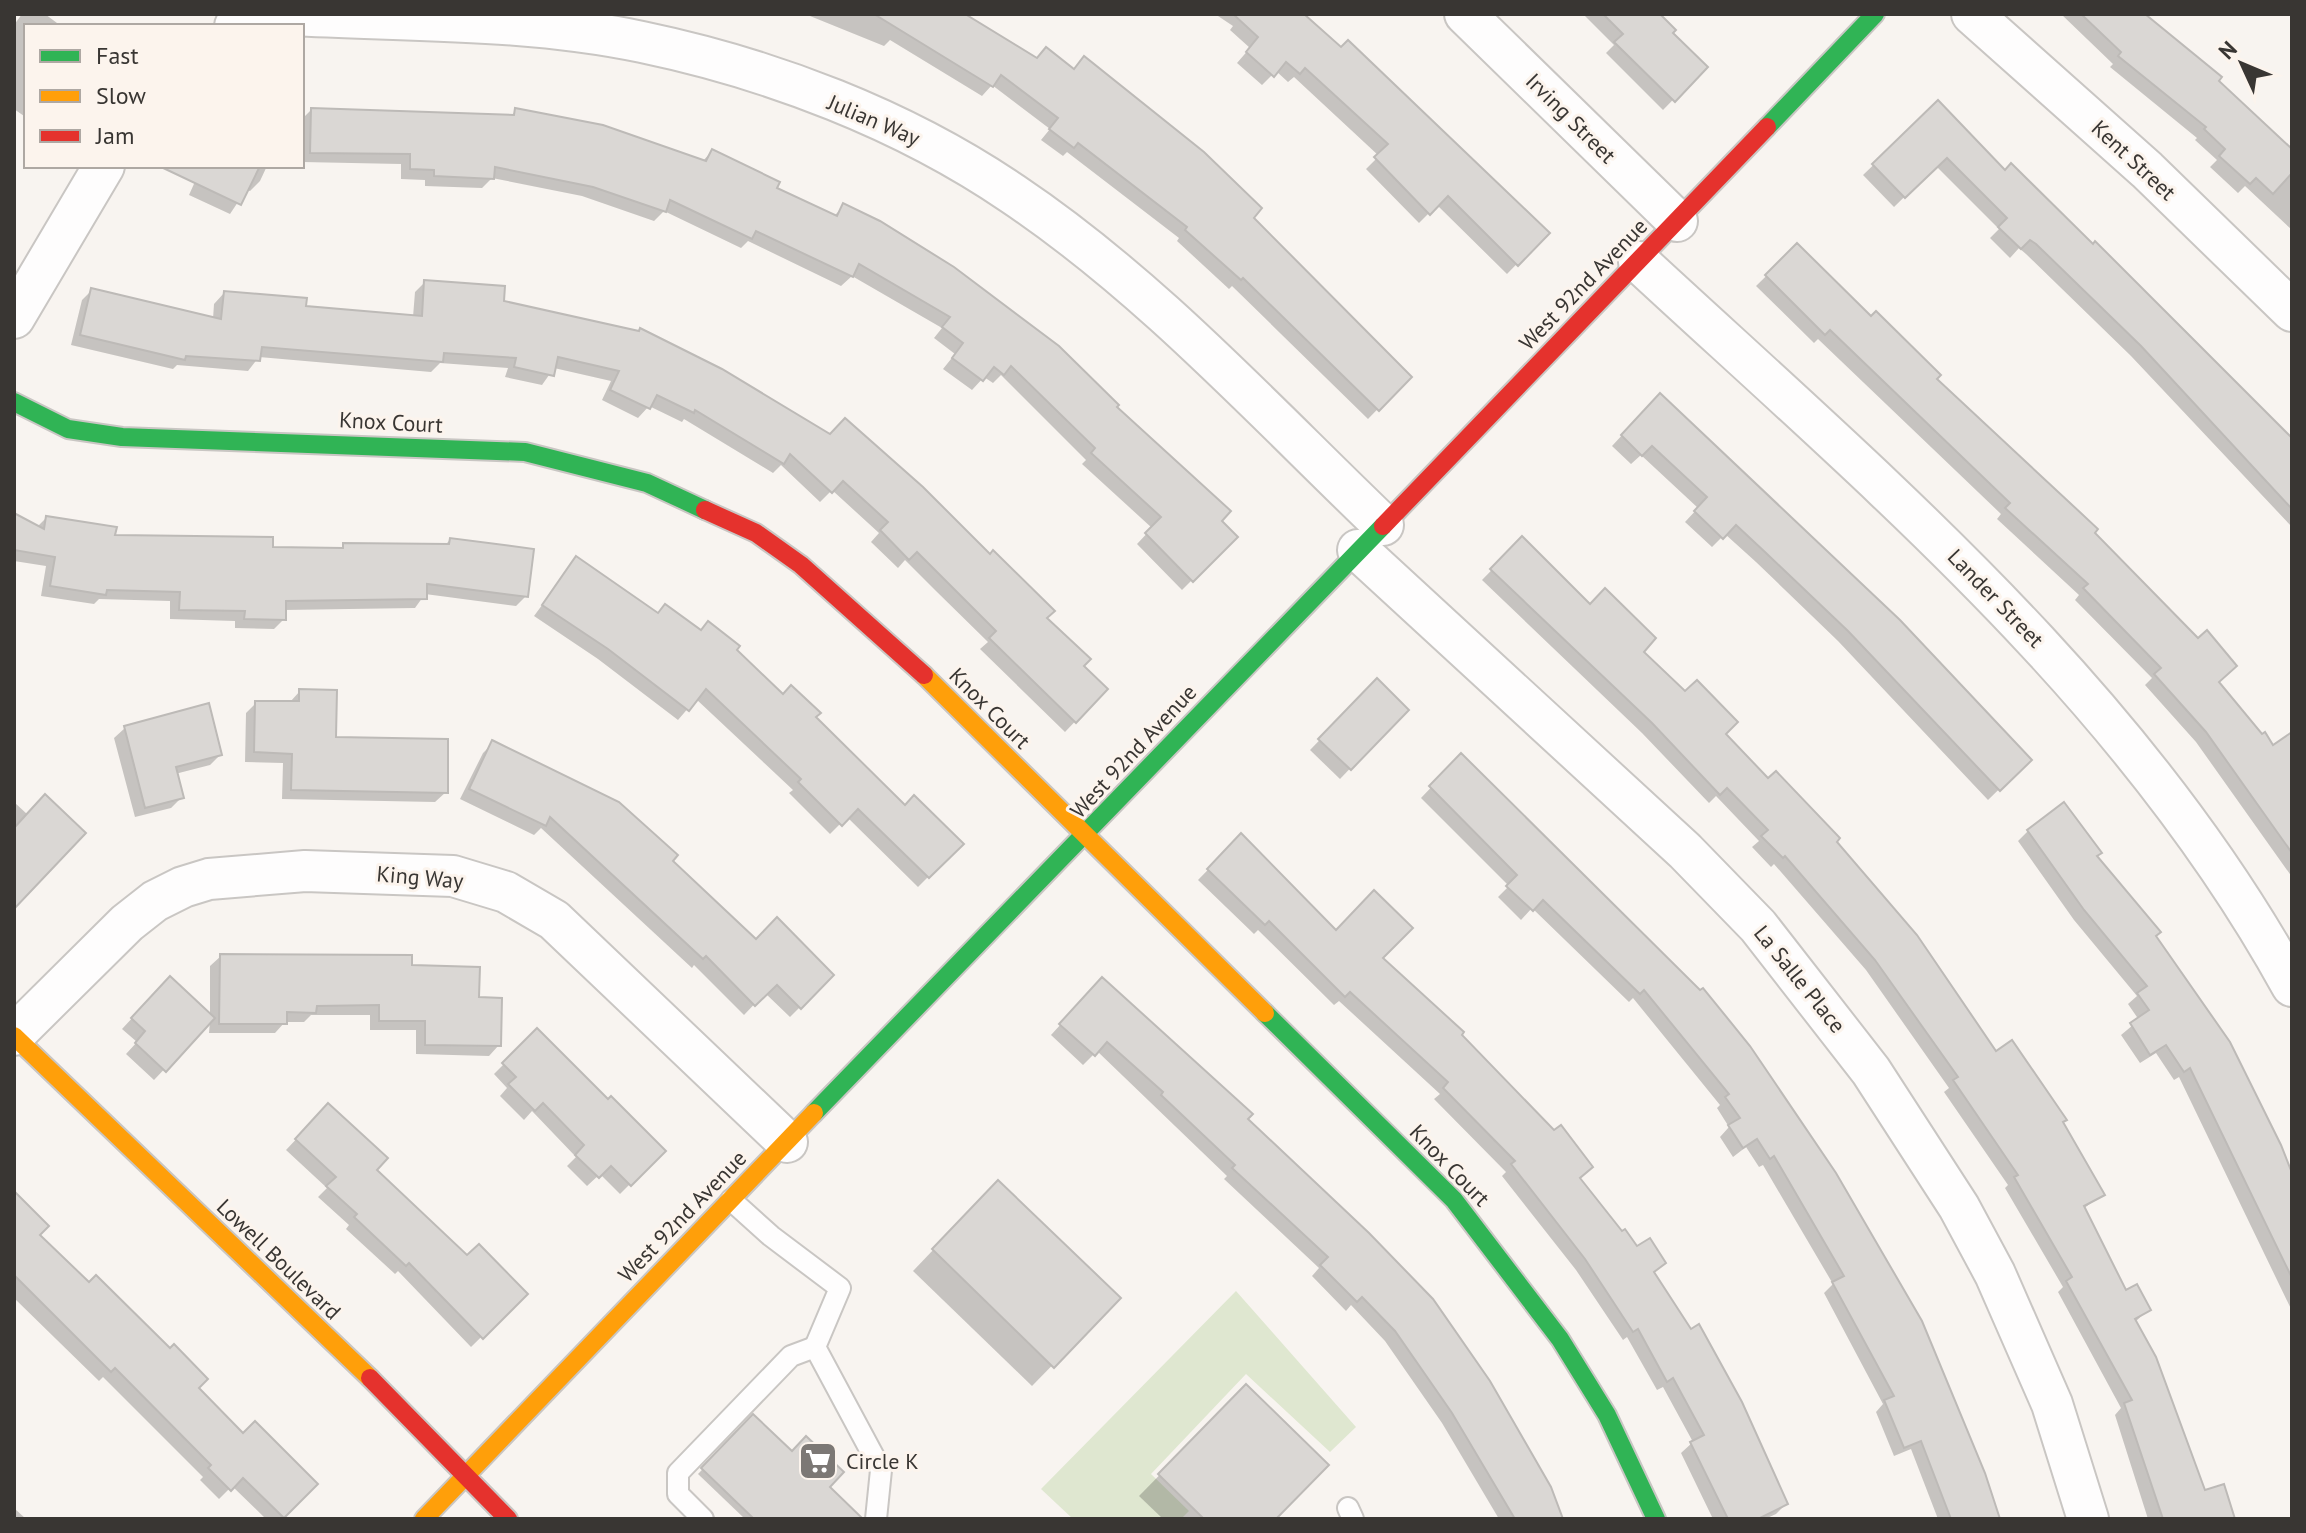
<svg xmlns="http://www.w3.org/2000/svg" width="2306" height="1533" viewBox="0 0 2306 1533" font-family="'PT Sans',sans-serif">
<style>
.green{fill:#dfe7d0}
.shadow{fill:#0003}
.building{fill:#dad7d4;stroke:#bdbab7;stroke-width:2}
.lines{fill:none;stroke-linecap:round;stroke-linejoin:round}
.lane-casing{stroke:#c9c6c3;stroke-width:24}
.street-casing{stroke:#c9c6c3;stroke-width:44}
.fast-casing{stroke:#c9c6c3;stroke-width:22}
.slow-casing{stroke:#c9c6c3;stroke-width:22}
.jam-casing{stroke:#c9c6c3;stroke-width:22}
.lane{stroke:#fefdfd;stroke-width:20}
.street{stroke:#fefdfd;stroke-width:40}
.fast{stroke:#30b455;stroke-width:18}
.slow{stroke:#ff9f0a;stroke-width:18}
.jam{stroke:#e5322d;stroke-width:18}
.labels{text-anchor:middle;stroke-width:6;stroke-linejoin:round;paint-order:stroke}
.street-label{font-size:22px;fill:#393633;stroke:#fcf4ed}
.poi-label{font-size:22px;fill:#393633;stroke:#fcf4ed;text-anchor:start}
</style>
<rect width="100%" height="100%" fill="#f8f4f0"/>
<polygon class="green" points="1236,1291 1356,1427 1330,1452 1246,1374 1151,1474 1189,1511 1181,1519 1073,1519 1041,1489"/>
<g class="shadow">
<polygon points="22,14 45,14 61,26 26,26 24,116 14,109 14,25"/>
<polygon points="805,14 961,14 1036,60 1073,70 1084,59 1251,218 1409,377 1368,419 1232,286 1229,289 1177,241 1179,238 1067,152 1063,156 1041,140 1050,129 992,85 982,96 890,40 884,46"/>
<polygon points="1215,14 1301,14 1547,233 1507,274 1437,205 1419,223 1366,169 1379,156 1294,77 1288,82 1276,71 1262,85 1237,63 1250,48 1230,30 1233,26"/>
<polygon points="1583,14 1656,14 1705,67 1663,110 1606,53 1614,45"/>
<polygon points="2061,14 2141,14 2292,152 2292,230 2245,186 2238,193 2210,167 2217,160 2195,140 2197,138 2110,67 2113,64"/>
<polygon points="1938,103 2005,173 2011,166 2186,331 2292,442 2292,527 2131,356 2026,254 2019,248 2010,258 1990,238 1999,229 1936,166 1894,207 1863,175"/>
<polygon points="311,110 510,117 516,111 702,162 712,151 775,189 833,217 844,206 1114,408 1235,537 1182,590 1137,544 1152,528 1082,464 1086,460 1001,375 993,383 984,377 972,390 943,369 955,354 934,338 942,328 852,276 841,286 748,241 741,248 664,211 654,221 582,196 492,178 482,188 425,186 425,180 401,179 401,164 302,162 302,119"/>
<polygon points="202,166 267,166 260,181 250,191 246,190 230,214 189,195"/>
<polygon points="1797,246 2092,533 2273,747 2292,744 2292,877 2196,742 2145,685 2152,678 2075,600 2079,595 1997,519 2001,514 1818,339 1814,343 1756,286"/>
<polygon points="425,282 638,333 1044,618 1081,666 1106,689 1065,732 980,649 988,642 936,591 905,560 898,568 871,542 879,533 832,490 820,502 781,465 773,473 684,419 682,422 649,406 638,418 602,400 611,381 554,368 542,385 505,377 508,368 440,363 431,372 259,357 248,371 177,365 173,369 71,345 82,300 92,290 213,319 214,304 224,293 304,308 413,317 415,292"/>
<polygon points="1650,405 2029,760 1988,800 1838,641 1756,562 1725,534 1712,547 1685,522 1698,508 1641,455 1631,464 1612,446"/>
<polygon points="14,516 37,527 46,518 113,537 272,549 339,550 344,545 444,546 450,540 526,596 516,606 425,594 415,608 284,610 284,619 274,629 235,628 235,621 170,619 170,601 99,599 94,604 41,596 46,566 14,561"/>
<polygon points="1522,539 1834,842 1995,1054 2061,1123 2103,1194 2083,1209 2125,1293 2148,1310 2135,1322 2204,1492 2233,1519 2148,1519 2115,1415 2121,1408 2058,1292 2063,1287 2005,1188 2008,1185 1944,1092 1949,1088 1866,970 1774,864 1771,867 1752,847 1759,841 1716,796 1709,803 1642,733 1482,580"/>
<polygon points="576,559 657,615 734,651 782,697 813,717 905,808 961,844 918,887 847,817 830,834 789,793 793,790 696,699 678,720 598,659 534,616"/>
<polygon points="1377,681 1406,710 1340,779 1310,750"/>
<polygon points="300,691 334,739 446,792 435,802 282,799 283,763 245,762 246,713 256,703 290,702"/>
<polygon points="125,728 220,755 210,765 175,774 181,798 171,808 135,817 114,738"/>
<polygon points="493,743 670,861 756,941 832,975 790,1017 765,993 744,1015 694,965 692,968 541,828 534,835 460,799 483,753"/>
<polygon points="1461,756 1700,993 1998,1519 1938,1519 1911,1449 1894,1456 1876,1412 1883,1404 1824,1293 1833,1284 1763,1165 1759,1167 1746,1147 1733,1157 1720,1137 1729,1127 1717,1108 1720,1105 1633,998 1629,1002 1532,908 1521,920 1498,897 1509,886 1421,798"/>
<polygon points="14,802 28,815 14,906"/>
<polygon points="2028,831 2095,856 2154,936 2292,1177 2292,1311 2179,1077 2174,1080 2156,1053 2140,1063 2121,1035 2139,1020 2128,1004 2137,996 2074,920 2018,841"/>
<polygon points="1241,836 1335,932 1380,958 1459,1035 1637,1249 1664,1263 1653,1274 1786,1504 1776,1514 1765,1519 1713,1519 1681,1453 1693,1442 1663,1387 1657,1390 1627,1337 1623,1340 1576,1270 1502,1176 1506,1172 1434,1099 1440,1094 1339,1001 1334,1005 1258,930 1254,934 1198,880"/>
<polygon points="221,956 410,967 477,999 499,1045 489,1056 416,1054 416,1030 370,1030 370,1015 311,1015 304,1022 285,1022 275,1033 209,1033 210,1021 154,1080 126,1054 137,1042 122,1029 160,988 210,1015 210,966"/>
<polygon points="1093,989 1245,1119 1561,1519 1499,1519 1442,1423 1385,1341 1351,1305 1346,1311 1312,1276 1319,1268 1224,1179 1227,1176 1097,1051 1083,1065 1051,1035"/>
<polygon points="537,1031 608,1102 663,1151 620,1194 600,1174 587,1186 567,1166 576,1157 532,1111 524,1120 500,1096 507,1088 494,1074"/>
<polygon points="318,1116 467,1258 525,1294 471,1347 398,1271 395,1274 346,1229 349,1225 318,1197 327,1188 286,1150"/>
<polygon points="14,1195 37,1235 243,1436 315,1484 281,1519 266,1519 232,1486 219,1499 200,1480 203,1477 103,1377 99,1381 14,1298"/>
<polygon points="978,1203 1118,1298 1032,1386 913,1271"/>
<polygon points="1246,1387 1274,1519 1163,1519 1139,1496"/>
<polygon points="753,1417 792,1453 861,1519 745,1519 698,1474"/>
<polygon points="14,1508 26,1519 14,1519"/>
</g>
<g class="building">
<polygon points="874,14 965,14 1037,58 1046,47 1074,69 1084,56 1204,152 1262,208 1254,218 1412,377 1379,411 1243,278 1241,280 1185,230 1187,227 1078,143 1074,148 1049,129 1058,118 1001,75 993,87"/>
<polygon points="1233,14 1304,14 1341,47 1348,40 1550,233 1518,266 1448,196 1430,215 1374,157 1388,144 1305,68 1300,74 1286,62 1274,77 1246,52 1258,37"/>
<polygon points="1603,14 1660,14 1676,30 1673,33 1708,67 1675,102 1614,42 1623,34"/>
<polygon points="2081,14 2145,14 2222,77 2219,81 2292,149 2292,173 2273,194 2256,178 2250,184 2219,156 2225,149 2204,129 2206,127 2118,56 2121,52"/>
<polygon points="1938,100 2005,170 2011,163 2093,244 2095,241 2292,438 2292,509 2141,346 2036,244 2030,240 2021,249 1998,227 2007,218 1947,158 1905,198 1872,164"/>
<polygon points="311,108 514,115 515,108 603,125 706,161 712,149 780,182 777,188 837,216 843,203 880,221 954,267 1059,346 1119,405 1117,407 1231,511 1222,521 1238,537 1193,582 1145,533 1161,517 1091,453 1095,448 1011,366 1004,375 994,367 983,381 952,358 963,343 942,327 950,317 859,264 853,277 756,231 752,239 670,200 666,212 593,187 495,167 494,179 434,176 434,170 410,169 410,154 310,153"/>
<polygon points="159,166 260,166 241,205"/>
<polygon points="1797,243 1871,316 1876,311 1941,375 1937,379 2098,529 2095,533 2198,638 2207,630 2237,666 2219,682 2262,734 2265,732 2273,745 2292,732 2292,853 2206,732 2154,674 2161,668 2083,588 2088,584 2005,508 2010,503 1830,330 1825,335 1765,275"/>
<polygon points="424,280 505,286 504,301 639,331 640,328 722,369 830,434 845,418 923,487 990,554 993,550 1055,611 1047,618 1091,659 1084,666 1108,689 1076,723 989,638 996,631 917,552 909,560 880,530 888,522 843,481 832,493 790,454 784,464 695,410 694,413 657,395 650,409 610,390 619,371 558,357 554,376 514,367 516,358 444,353 443,362 262,347 260,361 186,356 185,360 80,335 91,288 221,319 224,291 307,298 306,306 422,316"/>
<polygon points="1660,393 1900,620 2032,760 2000,791 1848,631 1766,553 1736,525 1723,539 1694,511 1707,497 1652,446 1642,456 1621,435"/>
<polygon points="14,513 44,529 46,516 117,527 115,535 273,537 273,547 343,548 343,543 449,544 450,538 534,549 528,597 427,584 427,599 286,601 286,620 244,619 245,611 179,610 180,592 107,590 106,595 50,586 55,557 14,550"/>
<polygon points="1522,536 1590,604 1605,588 1656,638 1644,652 1685,691 1697,680 1738,722 1726,734 1768,778 1776,771 1840,838 1837,842 1917,935 1996,1051 2012,1040 2067,1120 2063,1122 2105,1195 2084,1206 2126,1290 2137,1284 2151,1310 2135,1319 2156,1357 2205,1490 2224,1484 2235,1519 2163,1519 2124,1403 2132,1400 2066,1281 2072,1277 2014,1177 2018,1175 1953,1080 1958,1077 1875,960 1785,856 1783,858 1761,836 1768,830 1727,788 1720,795 1652,723 1490,569"/>
<polygon points="576,556 658,613 665,604 701,630 708,621 740,646 737,650 783,694 791,685 821,713 816,717 905,805 914,795 964,844 929,878 858,809 842,826 798,782 801,779 706,689 689,711 608,649 542,605"/>
<polygon points="1377,678 1409,710 1351,770 1318,739"/>
<polygon points="299,689 337,690 336,737 448,739 448,793 291,790 292,754 254,752 255,701 299,701"/>
<polygon points="209,703 222,755 176,767 184,798 145,808 124,726"/>
<polygon points="492,740 619,802 678,855 673,861 756,939 777,917 834,975 801,1009 777,985 755,1006 706,956 703,959 550,817 546,826 469,789"/>
<polygon points="1461,753 1700,990 1703,988 1750,1046 1836,1173 1922,1321 1985,1473 2000,1519 1951,1519 1921,1441 1904,1448 1884,1400 1894,1396 1832,1282 1844,1276 1774,1156 1770,1159 1757,1139 1743,1148 1728,1125 1740,1118 1725,1097 1729,1094 1644,990 1640,994 1543,900 1533,911 1506,886 1517,875 1429,786"/>
<polygon points="45,794 86,833 14,909 14,828"/>
<polygon points="2064,802 2102,853 2097,856 2161,932 2156,936 2230,1042 2281,1145 2292,1173 2292,1278 2190,1068 2184,1072 2166,1045 2150,1055 2130,1023 2149,1010 2137,993 2147,986 2084,910 2027,830"/>
<polygon points="1241,833 1336,930 1374,890 1413,928 1383,958 1464,1032 1462,1035 1554,1130 1561,1125 1593,1167 1580,1178 1622,1231 1625,1229 1637,1246 1650,1238 1666,1263 1654,1272 1691,1329 1699,1324 1742,1402 1788,1504 1758,1519 1728,1519 1690,1442 1704,1435 1673,1378 1667,1382 1638,1329 1633,1332 1585,1259 1511,1164 1515,1161 1443,1088 1448,1082 1350,992 1345,997 1269,921 1265,925 1207,869"/>
<polygon points="220,954 412,955 412,965 480,967 479,997 502,998 501,1046 425,1045 425,1021 379,1021 379,1005 317,1006 316,1013 287,1012 287,1024 219,1024"/>
<polygon points="170,976 215,1018 166,1072 135,1043 145,1031 131,1018"/>
<polygon points="1102,977 1253,1114 1248,1119 1369,1233 1433,1299 1490,1381 1551,1487 1563,1519 1515,1519 1452,1413 1395,1331 1362,1297 1357,1302 1320,1265 1328,1257 1232,1168 1235,1165 1161,1095 1163,1092 1107,1042 1095,1056 1059,1024"/>
<polygon points="537,1028 608,1099 611,1096 666,1151 631,1186 611,1166 599,1178 575,1155 584,1145 543,1103 535,1111 508,1084 516,1077 502,1063"/>
<polygon points="328,1103 388,1158 377,1170 467,1255 479,1244 528,1294 483,1339 409,1263 406,1266 354,1217 357,1214 326,1186 336,1177 295,1139"/>
<polygon points="998,1180 1121,1298 1054,1368 932,1249"/>
<polygon points="14,1191 49,1226 40,1235 89,1282 96,1275 170,1348 174,1344 208,1379 199,1388 243,1433 255,1421 318,1484 284,1518 243,1478 231,1491 208,1468 211,1465 115,1368 111,1372 14,1275"/>
<polygon points="1246,1384 1329,1465 1276,1519 1204,1519 1158,1474"/>
<polygon points="753,1414 792,1451 806,1436 844,1472 830,1487 863,1519 754,1519 701,1468"/>
</g>
<g class="lines">
<defs>
<g id="lane">
<polyline points="731,1200 771,1236 840,1288 815,1347 881,1470 876,1519"/>
<polyline points="1348,1508 1353,1519"/>
<polyline points="703,1519 678,1494 678,1473 791,1356 815,1347"/>
</g>
<g id="street">
<polyline points="1465,14 1677,221"/>
<polyline points="1972,14 2147,170 2292,311"/>
<path d="M235,26L257,19L291,15C407,21 528,18 642,42C771,69 903,119 1013,194C1150,286 1264,411 1383,525"/>
<path d="M1639,262C1879,484 2133,696 2292,986"/>
<polyline points="14,318 104,166"/>
<polyline points="1358,550 1685,851 1758,926 1871,1071 1959,1207 1995,1274 2052,1404 2088,1519"/>
<polyline points="14,1035 127,923 155,901 183,887 209,879 305,871 453,876 506,892 554,920 787,1142"/>
</g>
<g id="fast">
<polyline points="1767,127 1875,14"/>
<polyline points="14,402 68,429 122,437 525,452 647,483 705,510"/>
<polyline points="1265,1013 1454,1200 1560,1339 1607,1415 1656,1519"/>
<polyline points="814,1113 1383,526"/>
</g>
<g id="slow">
<polyline points="924,675 1265,1013"/>
<polyline points="14,1036 370,1378"/>
<polyline points="424,1519 814,1113"/>
</g>
<g id="jam">
<polyline points="705,510 756,533 801,565 924,675"/>
<polyline points="1383,526 1767,127"/>
<polyline points="370,1378 508,1519"/>
</g>
</defs>
<use href="#lane" class="lane-casing"/>
<use href="#street" class="street-casing"/>
<use href="#fast" class="fast-casing"/>
<use href="#slow" class="slow-casing"/>
<use href="#jam" class="jam-casing"/>
<use href="#lane" class="lane"/>
<use href="#street" class="street"/>
<use href="#fast" class="fast"/>
<use href="#slow" class="slow"/>
<use href="#jam" class="jam"/>
</g>
<defs>
<symbol id="supermarket-square" viewBox="-11 -11 22 22"><rect x="-9" y="-9" width="18" height="18" rx="4" fill="#7c7875" stroke="#fcf4ed"/><path d="M-6-5.5h2.5l.6 2H6L4.5 2H-2.5L-4.4-4H-6ZM-1.5 3.2a1.3 1.3 0 1 0 .1 0ZM3 3.2a1.3 1.3 0 1 0 .1 0Z" fill="#fff"/></symbol>
</defs>
<g fill-rule="evenodd">
<use href="#supermarket-square" x="796" y="1439" width="44" height="44"/>
</g>
<g class="labels">
<g class="street-label">
<text transform="translate(1571 118) rotate(45)" y="8">Irving Street</text>
<text transform="translate(874 120) rotate(23)" y="8">Julian Way</text>
<text transform="translate(2134 160) rotate(43)" y="8">Kent Street</text>
<text transform="translate(1583 284) rotate(-46)" y="8">West 92nd Avenue</text>
<text transform="translate(391 422) rotate(3)" y="8">Knox Court</text>
<text transform="translate(1996 598) rotate(46)" y="8">Lander Street</text>
<text transform="translate(990 708) rotate(45)" y="8">Knox Court</text>
<text transform="translate(1133 751) rotate(-47)" y="8">West 92nd Avenue</text>
<text transform="translate(420 877) rotate(5)" y="8">King Way</text>
<text transform="translate(1800 979) rotate(51)" y="8">La Salle Place</text>
<text transform="translate(1450 1165) rotate(46)" y="8">Knox Court</text>
<text transform="translate(682 1216) rotate(-46)" y="8">West 92nd Avenue</text>
<text transform="translate(279 1259) rotate(44)" y="8">Lowell Boulevard</text>
</g>
<g class="poi-label">
<text x="846" y="1469">Circle K</text>
</g>
</g>
<rect width="2306" height="1533" fill="none" stroke="#393633" stroke-width="32"/>
<rect x="24" y="24" width="280" height="144" fill="#fcf4ed" stroke="#aea8a3" stroke-width="2"/>
<rect x="40" y="50" width="40" height="12" fill="#30b455" stroke="#aea8a3" stroke-width="2"/>
<text x="96" y="64" font-size="24" fill="#393633">Fast</text>
<rect x="40" y="90" width="40" height="12" fill="#ff9f0a" stroke="#aea8a3" stroke-width="2"/>
<text x="96" y="104" font-size="24" fill="#393633">Slow</text>
<rect x="40" y="130" width="40" height="12" fill="#e5322d" stroke="#aea8a3" stroke-width="2"/>
<text x="96" y="144" font-size="24" fill="#393633">Jam</text>
<g transform="translate(2242 64) rotate(314)" stroke="#fcf4ed" stroke-width="6" paint-order="stroke">
<path d="M0-6L14 30L0 20L-14 30Z" fill="#393633"/>
<text y="-12" font-size="22" font-weight="bold" text-anchor="middle" fill="#393633">N</text>
</g>
</svg>
